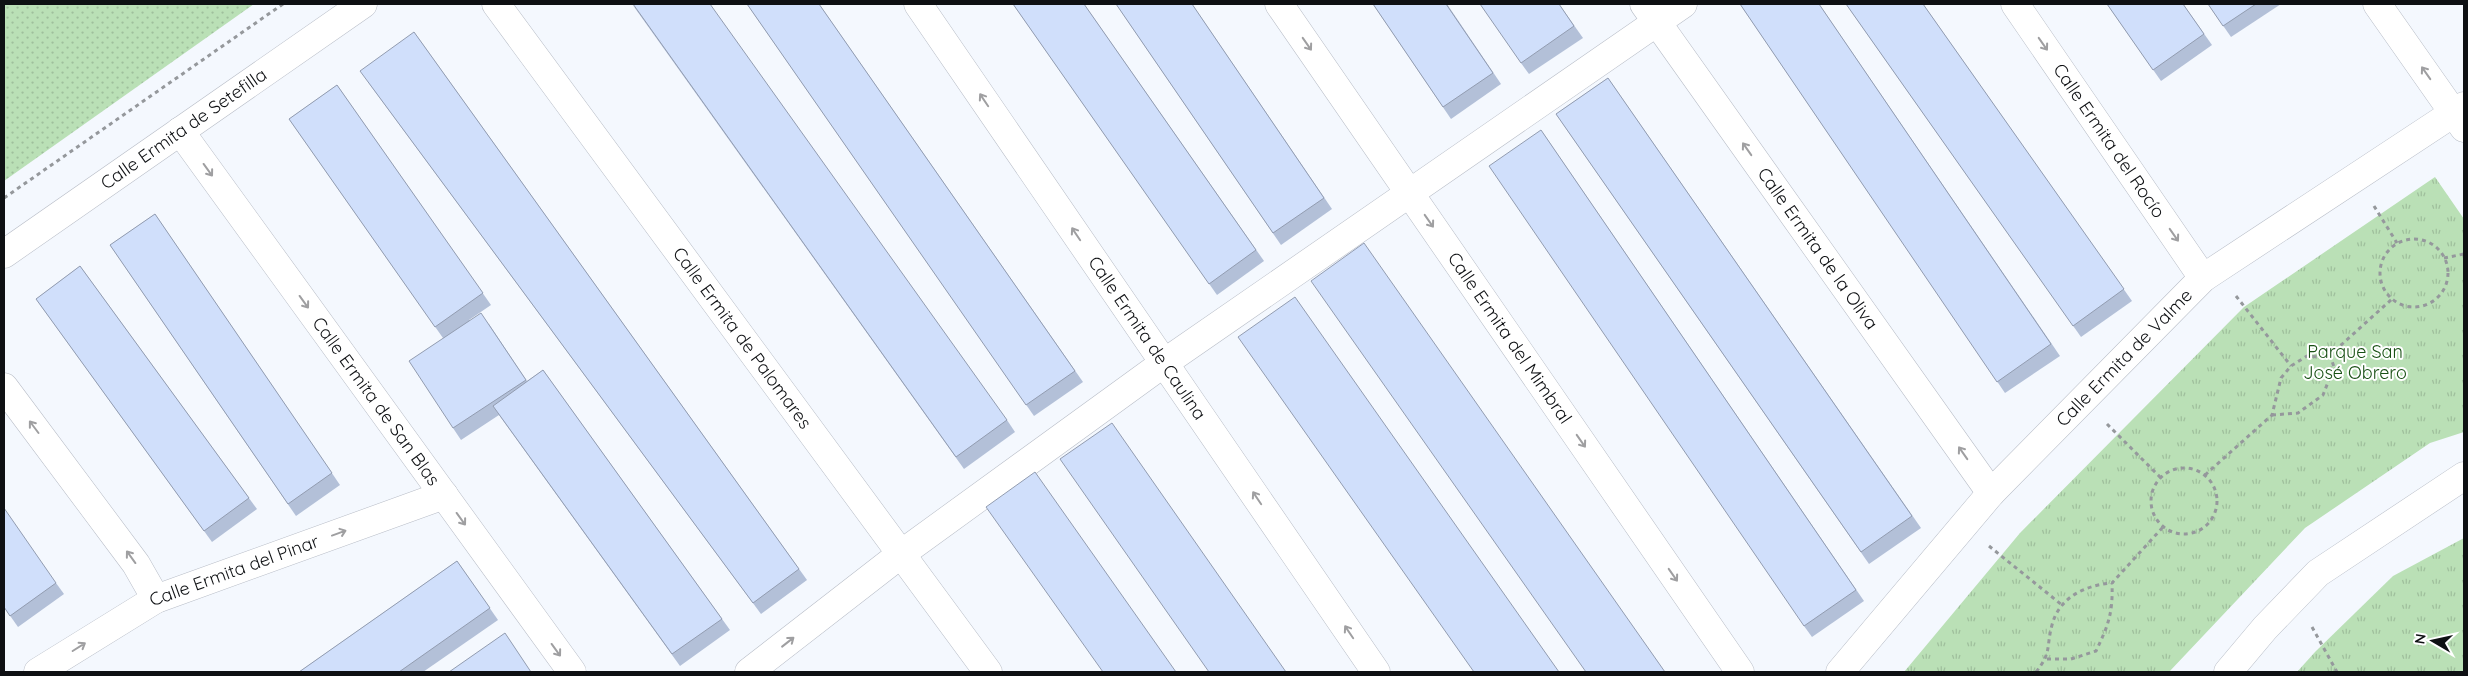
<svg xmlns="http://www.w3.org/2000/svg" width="2468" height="676" viewBox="0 0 2468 676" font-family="Quicksand,sans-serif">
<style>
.grass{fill:url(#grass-dots)}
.park{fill:url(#park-tufts)}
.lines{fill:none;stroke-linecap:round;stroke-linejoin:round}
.street-casing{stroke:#b8bdc7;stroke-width:29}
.secondary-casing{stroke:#b8bdc7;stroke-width:29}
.path{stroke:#95989c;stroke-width:3;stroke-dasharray:4 4;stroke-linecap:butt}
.street{stroke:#fff;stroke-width:28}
.secondary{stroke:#fff;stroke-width:28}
.wall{fill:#b3c0d8}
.building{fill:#d0dffb;stroke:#929cb0}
.oneway{stroke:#9f9fa1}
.labels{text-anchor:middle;stroke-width:4;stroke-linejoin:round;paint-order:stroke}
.street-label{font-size:18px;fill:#0e1013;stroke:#fff}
.park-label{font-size:18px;fill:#185014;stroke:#fff}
</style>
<defs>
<pattern id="grass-dots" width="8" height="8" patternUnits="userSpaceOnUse" patternTransform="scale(1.25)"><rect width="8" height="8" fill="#bae0b6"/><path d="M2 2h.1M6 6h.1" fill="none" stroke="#9fbf9c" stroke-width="1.8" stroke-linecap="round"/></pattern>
<pattern id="park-tufts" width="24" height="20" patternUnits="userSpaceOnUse" patternTransform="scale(1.25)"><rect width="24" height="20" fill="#bae0b6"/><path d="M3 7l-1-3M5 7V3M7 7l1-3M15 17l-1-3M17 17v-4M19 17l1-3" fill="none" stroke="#9fbf9c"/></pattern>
</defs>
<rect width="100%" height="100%" fill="#f4f8fe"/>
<polygon class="grass" points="4,4 254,4 4,181"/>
<g class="park">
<polygon points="2435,177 2464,219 2464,432 2430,443 2305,528 2169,672 1904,672 2020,533 2244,307"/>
<polygon points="2464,538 2464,672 2297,672 2315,652 2393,576"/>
</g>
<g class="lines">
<defs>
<g id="street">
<path id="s1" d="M918,4L1376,672"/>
<path id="s2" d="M1279,4L1740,672"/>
<path id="s3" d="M1644,4L1991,493"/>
<path id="s4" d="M2015,4L2203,278"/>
<polyline points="2377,4 2464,128"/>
<path id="s5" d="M180,131L572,672"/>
<polyline points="4,387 136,564 156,599"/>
<path id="s6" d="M38,672L156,599L444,495"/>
<polyline points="749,672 901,554 1164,363 1683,4"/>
<path id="s7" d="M1840,672L1991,493L2203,278L2464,106"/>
</g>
<g id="secondary">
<path id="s8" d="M496,4L988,672"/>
<path id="s9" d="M4,254L363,4"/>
<polyline points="2228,672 2265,628 2318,573 2464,476"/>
</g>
</defs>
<use href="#street" class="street-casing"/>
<use href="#secondary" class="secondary-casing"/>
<g class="path">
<polyline points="4,198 283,4"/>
<polyline points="2374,206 2397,243"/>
<circle cx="2414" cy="273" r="34"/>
<polyline points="2444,258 2464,254"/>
<polyline points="2236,296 2291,366"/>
<polyline points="2272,415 2298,413 2323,395 2334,367 2330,355"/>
<polyline points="2107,424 2161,478"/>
<circle cx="2184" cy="501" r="33"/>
<polyline points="2205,475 2272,415 2281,378 2291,366 2307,356 2319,357 2330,355 2392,299"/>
<polyline points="1989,546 2062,605"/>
<polyline points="2312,627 2337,672"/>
<path d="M2047,659H2071L2096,651C2109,624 2113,612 2112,583"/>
<path d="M2036,672C2052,652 2046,647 2052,625C2059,597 2086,585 2112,583L2163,527"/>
</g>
<use href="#street" class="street"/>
<use href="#secondary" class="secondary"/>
</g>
<g class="wall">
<polygon points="632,4 1007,420 1015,432 964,469"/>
<polygon points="747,4 819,4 1083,382 1034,416"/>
<polygon points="1013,4 1084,4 1264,261 1217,295"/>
<polygon points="1116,4 1192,4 1332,209 1281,245"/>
<polygon points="1373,4 1447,4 1501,84 1451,119"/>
<polygon points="1559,4 1583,38 1529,74 1521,63"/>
<polygon points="1740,4 1819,4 2060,356 2005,393"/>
<polygon points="1846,4 1923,4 2132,301 2081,337"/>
<polygon points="2107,4 2183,4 2212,45 2161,81"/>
<polygon points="2208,4 2281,4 2231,37"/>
<polygon points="414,32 807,580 761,614 368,82"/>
<polygon points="1608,78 1921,528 1869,564 1556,114"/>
<polygon points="337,85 491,305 469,320 489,324 527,381 543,370 730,630 680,666 499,415 461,440 453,428 443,338 289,119"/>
<polygon points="1541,130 1864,601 1812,637 1804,626"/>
<polygon points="155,214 340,485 296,516 110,245"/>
<polygon points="80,266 257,509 212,542 36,299"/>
<polygon points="457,561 498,620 423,672 299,672"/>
<polygon points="56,583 64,594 18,627 4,607"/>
</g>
<g class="building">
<polygon points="633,4 710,4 1007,420 956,457"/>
<polygon points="747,4 819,4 1075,371 1026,405"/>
<polygon points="1013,4 1084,4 1256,250 1209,284"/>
<polygon points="1116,4 1192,4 1324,198 1273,233"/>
<polygon points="1373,4 1446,4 1493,73 1443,107"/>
<polygon points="1480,4 1559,4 1574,26 1521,63"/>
<polygon points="1740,4 1819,4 2051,344 1997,382"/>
<polygon points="1846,4 1923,4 2124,289 2073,326"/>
<polygon points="2107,4 2183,4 2204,34 2153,70"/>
<polygon points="2208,4 2256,4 2223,26"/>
<polygon points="414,32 799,569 753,603 360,71"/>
<polygon points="1608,78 1912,516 1861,552 1556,114"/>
<polygon points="337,85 483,293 435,327 289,119"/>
<polygon points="1541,130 1856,590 1804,626 1489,166"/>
<polygon points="155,214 332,473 288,504 110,245"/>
<polygon points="1364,243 1665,672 1586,672 1311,281"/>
<polygon points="80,266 249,498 204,531 36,299"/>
<polygon points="1295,297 1559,672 1474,672 1238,337"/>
<polygon points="481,313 526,380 453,428 409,361"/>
<polygon points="543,370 722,619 672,654 493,406"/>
<polygon points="1112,423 1286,672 1209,672 1060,459"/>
<polygon points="1035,472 1176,672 1103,672 986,507"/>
<polygon points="4,508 56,583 10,616 4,607"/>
<polygon points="457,561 490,608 399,672 299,672"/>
<polygon points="505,633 531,672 449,672"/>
</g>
<defs><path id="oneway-shaft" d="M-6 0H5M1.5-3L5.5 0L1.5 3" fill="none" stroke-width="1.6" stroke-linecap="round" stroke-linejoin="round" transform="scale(1.25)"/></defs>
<g class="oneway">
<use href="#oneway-shaft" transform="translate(1307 44) rotate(55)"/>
<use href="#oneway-shaft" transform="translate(2043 44) rotate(55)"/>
<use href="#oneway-shaft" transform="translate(2426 73) rotate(-125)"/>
<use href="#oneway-shaft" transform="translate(984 100) rotate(-124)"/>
<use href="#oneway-shaft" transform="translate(1747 149) rotate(-125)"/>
<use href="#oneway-shaft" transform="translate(208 170) rotate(54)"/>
<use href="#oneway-shaft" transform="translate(1429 221) rotate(55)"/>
<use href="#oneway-shaft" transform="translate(1076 234) rotate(-124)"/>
<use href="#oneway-shaft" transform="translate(2174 235) rotate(55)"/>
<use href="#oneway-shaft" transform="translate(304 302) rotate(54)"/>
<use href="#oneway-shaft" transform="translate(34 427) rotate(-127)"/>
<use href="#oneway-shaft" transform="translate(1581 441) rotate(55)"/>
<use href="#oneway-shaft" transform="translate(1963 453) rotate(-125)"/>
<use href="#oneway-shaft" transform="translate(1257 498) rotate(-124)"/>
<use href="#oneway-shaft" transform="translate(461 519) rotate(54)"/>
<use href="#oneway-shaft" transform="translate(339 533) rotate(-20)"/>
<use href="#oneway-shaft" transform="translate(131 557) rotate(-126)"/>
<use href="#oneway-shaft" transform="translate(1673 575) rotate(55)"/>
<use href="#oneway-shaft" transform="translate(1349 632) rotate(-124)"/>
<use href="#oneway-shaft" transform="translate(788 642) rotate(-38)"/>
<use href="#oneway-shaft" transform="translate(79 647) rotate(-32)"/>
<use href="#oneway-shaft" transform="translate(556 650) rotate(54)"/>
</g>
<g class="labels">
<g class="street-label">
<text dy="6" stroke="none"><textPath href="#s9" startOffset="219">Calle Ermita de Setefilla</textPath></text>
<text dy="6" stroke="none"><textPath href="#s4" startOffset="166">Calle Ermita del Rocío</textPath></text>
<text dy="6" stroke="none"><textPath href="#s3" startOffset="300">Calle Ermita de la Oliva</textPath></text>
<text dy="6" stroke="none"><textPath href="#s8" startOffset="415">Calle Ermita de Palomares</textPath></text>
<text dy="6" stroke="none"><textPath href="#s1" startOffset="405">Calle Ermita de Caulina</textPath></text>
<text dy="6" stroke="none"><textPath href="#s2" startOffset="406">Calle Ermita del Mimbral</textPath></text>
<text dy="6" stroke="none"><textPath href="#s7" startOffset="424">Calle Ermita de Valme</textPath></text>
<text dy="6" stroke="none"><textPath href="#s5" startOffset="334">Calle Ermita de San Blas</textPath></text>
<text dy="6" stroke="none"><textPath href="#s6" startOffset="222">Calle Ermita del Pinar</textPath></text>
</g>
<g class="park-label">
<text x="2355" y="358">Parque San<tspan x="2355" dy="21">José Obrero</tspan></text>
</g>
</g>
<rect width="2468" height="676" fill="none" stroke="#0e1013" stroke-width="10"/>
<g transform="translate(2433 641) rotate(279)" stroke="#ffffff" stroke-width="4" paint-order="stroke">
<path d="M0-4L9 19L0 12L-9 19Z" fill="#0e1013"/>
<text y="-8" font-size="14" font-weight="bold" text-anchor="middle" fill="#0e1013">N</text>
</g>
</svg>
